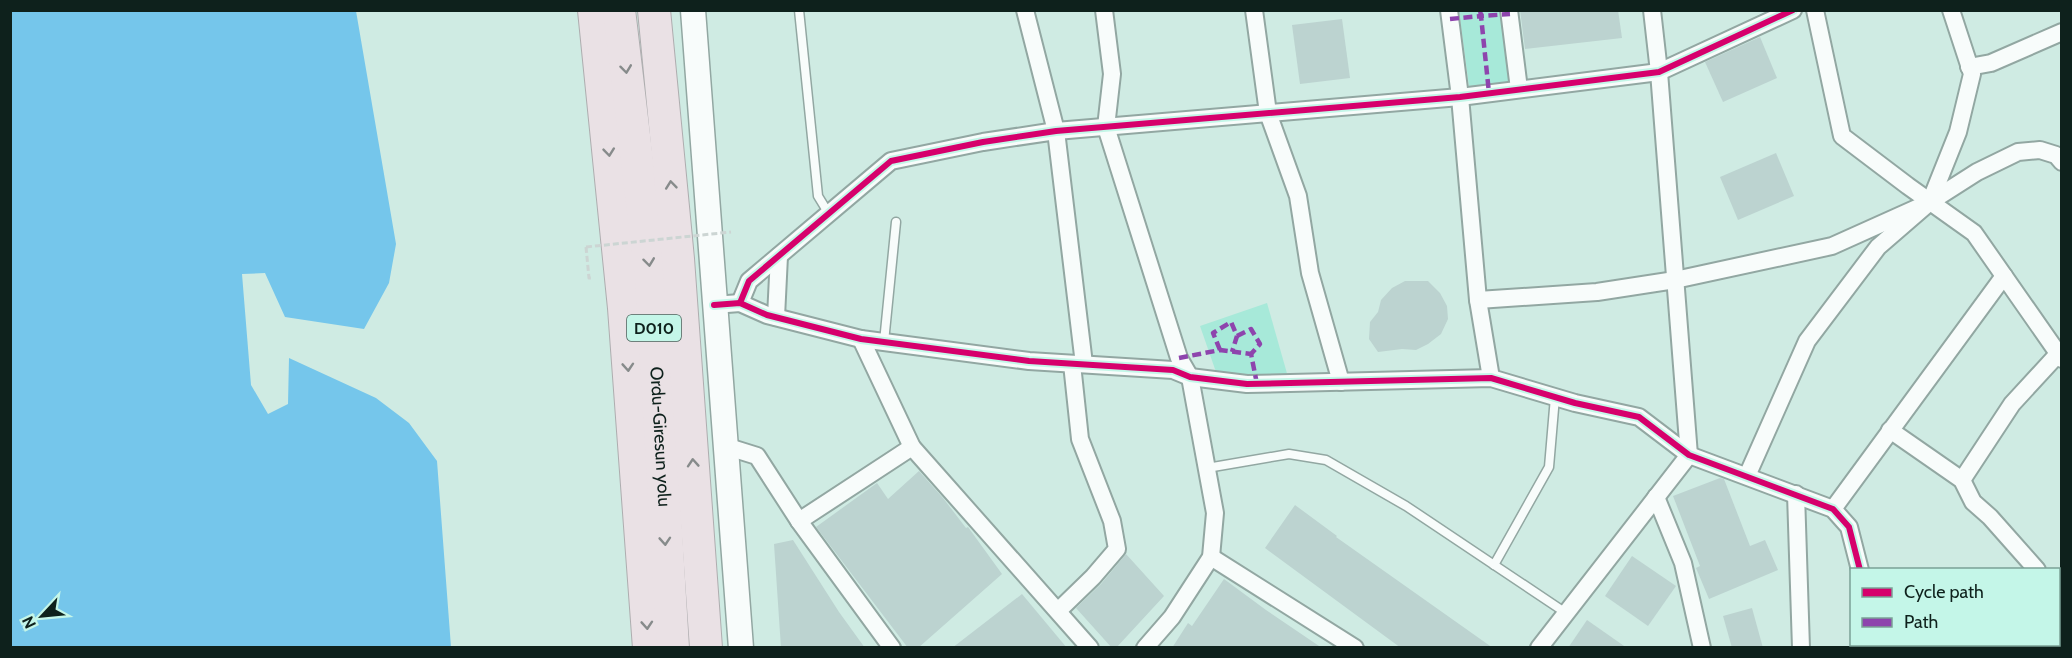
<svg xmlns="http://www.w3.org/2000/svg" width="2072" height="658" viewBox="0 0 2072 658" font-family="Cabin,sans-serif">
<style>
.green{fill:#a7e9d9}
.water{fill:#75c6eb}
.building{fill:#bcd3d0}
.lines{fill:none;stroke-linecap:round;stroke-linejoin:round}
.lane-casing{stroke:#92a7a2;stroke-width:11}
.street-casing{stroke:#92a7a2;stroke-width:20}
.secondary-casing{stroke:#92a7a2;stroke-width:27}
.highway-casing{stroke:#aeadaf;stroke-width:34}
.path{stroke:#ccd5d3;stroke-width:3;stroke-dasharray:6 3;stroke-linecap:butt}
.lane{stroke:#f8fcfb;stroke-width:8}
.street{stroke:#f8fcfb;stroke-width:16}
.secondary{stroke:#f8fcfb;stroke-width:24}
.highway{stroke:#eae1e5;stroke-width:32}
.path-bridge{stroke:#ccd5d3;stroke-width:3;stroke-dasharray:6 3;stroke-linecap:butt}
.quiet{stroke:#8e44ad;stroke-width:4.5;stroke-dasharray:9 4.5;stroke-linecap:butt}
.cycleway-casing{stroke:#c4f6e8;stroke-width:10}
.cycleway{stroke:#d6006c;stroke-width:6}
.oneway{stroke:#878b8b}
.labels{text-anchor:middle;stroke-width:6;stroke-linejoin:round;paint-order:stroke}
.shield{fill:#c4f6e8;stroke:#456159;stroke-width:1.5}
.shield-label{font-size:16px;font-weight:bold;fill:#0e211c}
.street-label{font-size:18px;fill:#0e211c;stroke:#c4f6e8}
</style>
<rect width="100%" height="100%" fill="#cfebe3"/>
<g class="green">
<polygon points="1459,11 1504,11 1512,83 1469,86"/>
<polygon points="1267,303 1288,377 1216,372 1200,326"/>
</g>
<polygon class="water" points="10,11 356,11 396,244 389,283 364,329 285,317 265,273 242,274 251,385 268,414 288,404 289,358 376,398 409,423 437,461 451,647 11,647"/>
<g class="building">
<polygon points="1520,10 1618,10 1622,38 1525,49"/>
<polygon points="1342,19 1350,78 1300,84 1292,25"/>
<polygon points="1760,37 1777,78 1723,102 1705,62"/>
<polygon points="1776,153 1794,196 1738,220 1720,177"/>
<polygon points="1405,281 1428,281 1440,293 1447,306 1448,319 1441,334 1428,344 1416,350 1402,349 1378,352 1369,339 1370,322 1378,312 1381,300 1392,288"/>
<polygon points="919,471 943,498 966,528 968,527 1002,574 918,648 908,648 816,527 877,483 888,499"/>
<polygon points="1720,478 1724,479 1750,546 1765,540 1778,570 1709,599 1696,568 1700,566 1673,496"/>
<polygon points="1295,505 1337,536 1336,537 1493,648 1401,648 1265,548"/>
<polygon points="793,540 839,612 865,648 781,648 774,544"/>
<polygon points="1126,554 1164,596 1116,648 1112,648 1076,608 1101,584"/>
<polygon points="1632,556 1676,586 1648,626 1605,596"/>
<polygon points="1224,579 1266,610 1322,648 1172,648 1188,623 1192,626"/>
<polygon points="1022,594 1067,648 952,648"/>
<polygon points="1752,608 1763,648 1732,648 1723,616"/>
<polygon points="1587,620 1627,648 1568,648"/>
</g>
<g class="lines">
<defs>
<g id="lane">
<polyline points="799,10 818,196 829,214"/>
<polyline points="884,342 896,222"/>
<polyline points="1207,468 1289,454 1326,460 1406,506 1566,613"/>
<polyline points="1494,565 1549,467 1555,397"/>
</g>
<g id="street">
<polyline points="1025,10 1056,131 1084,364"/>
<polyline points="1104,10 1112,74 1106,127 1179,358 1190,377 1215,513 1211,557 1172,617 1145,648"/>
<polyline points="1254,10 1268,113 1298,196 1310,273 1341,382"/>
<polyline points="1449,10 1460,97 1478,300 1491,378"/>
<polyline points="1509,10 1519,89"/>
<polyline points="1815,10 1842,136 1908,186 1974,233 2062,359"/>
<polyline points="1969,67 1991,63 2062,32"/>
<polyline points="1478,300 1597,292 1675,280 1832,246 1930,202 1977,172 2018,152 2040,150 2056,155 2062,162"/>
<polyline points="740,303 749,281 891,161 983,142 1056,131 1460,97 1659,72 1793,10"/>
<polyline points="714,305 740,303 767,315 861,339 1029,361 1173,370 1190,377 1247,384 1491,378 1575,403 1639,417 1689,455 1833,509 1849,527 1860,570"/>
<polyline points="776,317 779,256"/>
<polyline points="861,339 912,447 1090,648"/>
<polyline points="1890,430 1962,480 1973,502 1990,517 2037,570"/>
<polyline points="725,446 757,456 799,521 892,648"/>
<polyline points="1747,476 1807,341 1878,247 1930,202 1958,132 1972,74 1951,10"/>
<polyline points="1962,480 2012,404 2058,354"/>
<polyline points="1796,494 1801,648"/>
<polyline points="1656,497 1683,563 1702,648"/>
<polyline points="1833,509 2004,276"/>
<polyline points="799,521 912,447"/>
<polyline points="1211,557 1355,648"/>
<polyline points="2058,593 2062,597"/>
<polyline points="1059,610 1093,577 1117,549 1112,521 1080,439 1072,364"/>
<polyline points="1882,644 1882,648"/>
<polyline points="1539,648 1689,455 1659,72 1652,10"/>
<polyline points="2059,648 2062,628"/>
</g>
<polyline id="secondary" points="693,10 741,648"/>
<g id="highway">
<polyline points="594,10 624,308 649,648"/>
<path id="s1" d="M619,10L651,278L673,648"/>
<polyline points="654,10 678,259 706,648"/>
</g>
</defs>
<use href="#lane" class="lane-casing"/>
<use href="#street" class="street-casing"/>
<use href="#secondary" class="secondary-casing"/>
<use href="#highway" class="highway-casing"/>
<polyline class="path" points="586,247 589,278 592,278"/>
<use href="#lane" class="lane"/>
<use href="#street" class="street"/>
<use href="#secondary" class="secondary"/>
<use href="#highway" class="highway"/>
<polyline class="path-bridge" points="586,247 731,232"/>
<g class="quiet">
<polyline points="1480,10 1481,16 1510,14"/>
<polyline points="1450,19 1481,16 1489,93"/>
<polyline points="1237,336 1251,329 1260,344 1251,354"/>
<polyline points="1220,350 1213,333 1231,322 1237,336 1232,352"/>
<polyline points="1179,358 1220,350 1251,354 1257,384"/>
</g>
<defs>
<g id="cycleway">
<polyline points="740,303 749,281 891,161 983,142 1056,131 1460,97 1659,72 1793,10"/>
<polyline points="714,305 740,303 767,315 861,339 1029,361 1173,370 1190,377 1247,384 1491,378 1575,403 1639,417 1689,455 1833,509 1849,527 1860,570"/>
</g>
</defs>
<use href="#cycleway" class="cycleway-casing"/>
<use href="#cycleway" class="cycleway"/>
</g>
<defs><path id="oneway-chevron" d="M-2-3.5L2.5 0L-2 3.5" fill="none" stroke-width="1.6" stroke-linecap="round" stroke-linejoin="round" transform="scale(1.5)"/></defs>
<g class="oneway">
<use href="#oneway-chevron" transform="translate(626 69) rotate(83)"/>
<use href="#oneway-chevron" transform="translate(609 152) rotate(84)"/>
<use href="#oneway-chevron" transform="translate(671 185) rotate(-96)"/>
<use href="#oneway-chevron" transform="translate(649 262) rotate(83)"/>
<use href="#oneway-chevron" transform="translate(628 367) rotate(86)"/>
<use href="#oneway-chevron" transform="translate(693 463) rotate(-94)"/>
<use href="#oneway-chevron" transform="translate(665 541) rotate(86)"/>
<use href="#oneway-chevron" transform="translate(647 625) rotate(86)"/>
</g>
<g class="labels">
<rect class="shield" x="627" y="315" width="54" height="26" rx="4.5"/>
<g class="shield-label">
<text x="654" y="334">D010</text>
</g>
<g class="street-label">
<text dy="6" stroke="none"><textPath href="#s1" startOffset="429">Ordu-Giresun yolu</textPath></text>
</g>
</g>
<rect width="2072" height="658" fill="none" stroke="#0e211c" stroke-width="24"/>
<rect x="1850" y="568" width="210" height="78" fill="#c4f6e8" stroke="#7ba196" stroke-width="1.5"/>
<rect x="1862" y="588" width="30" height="9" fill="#d6006c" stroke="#7ba196" stroke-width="1.5"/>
<text x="1904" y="598" font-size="18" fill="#0e211c">Cycle path</text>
<rect x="1862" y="618" width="30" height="9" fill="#8e44ad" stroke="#7ba196" stroke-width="1.5"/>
<text x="1904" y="628" font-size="18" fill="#0e211c">Path</text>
<g transform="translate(42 616) rotate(244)" stroke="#c4f6e8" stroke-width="4.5" paint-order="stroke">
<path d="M0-4.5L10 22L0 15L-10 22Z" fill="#0e211c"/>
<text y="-9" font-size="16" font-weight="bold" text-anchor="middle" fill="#0e211c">N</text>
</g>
</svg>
